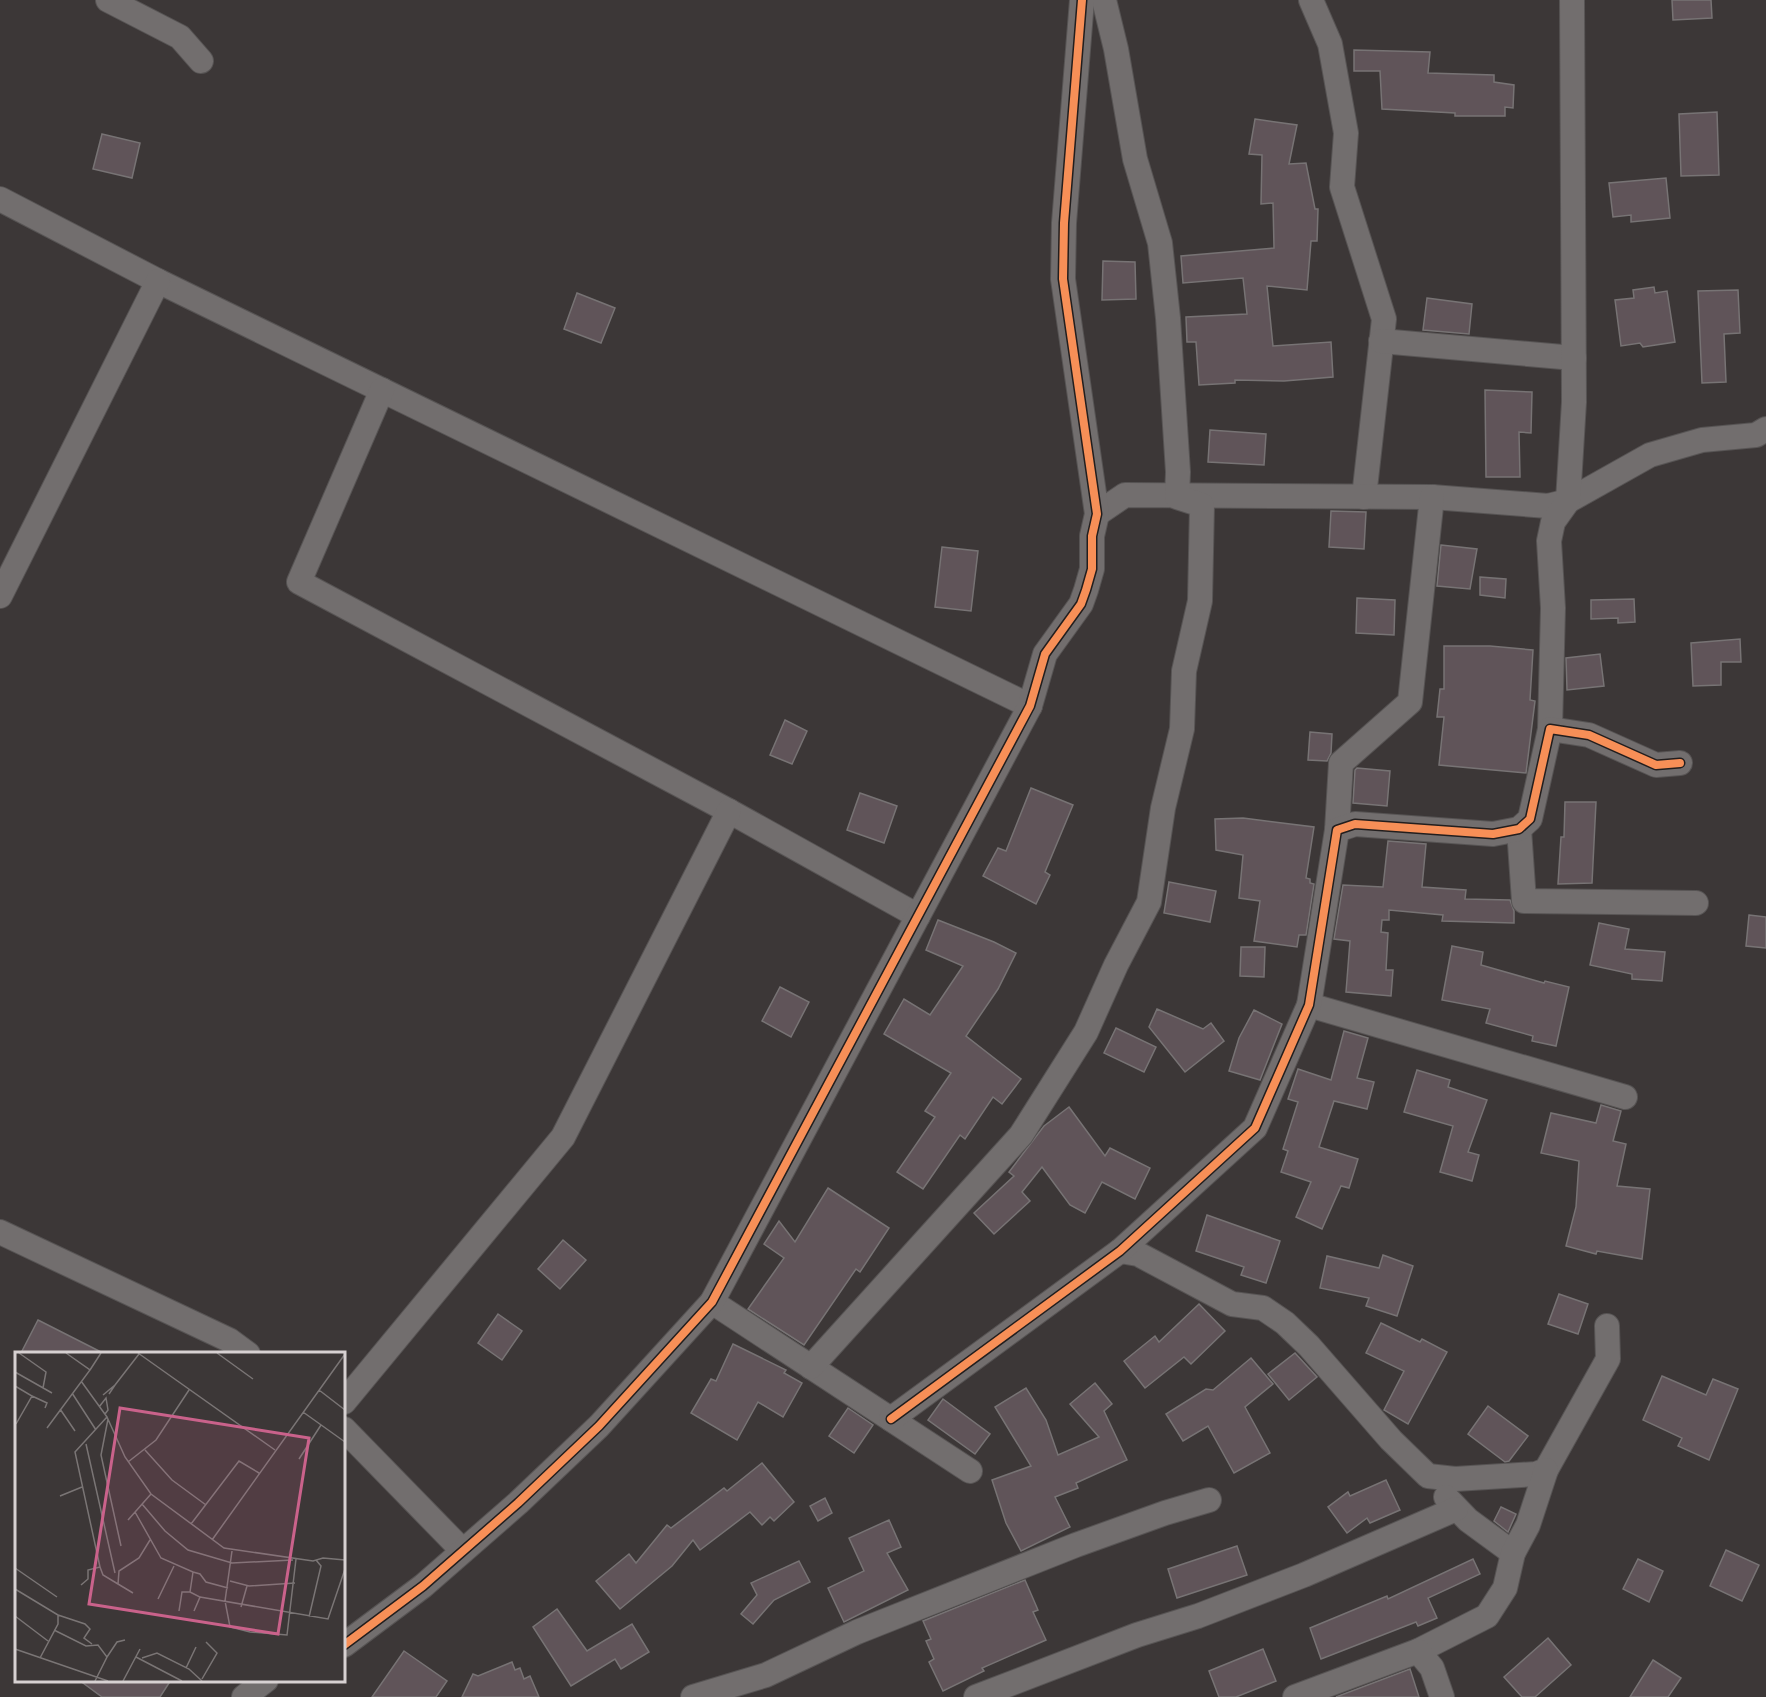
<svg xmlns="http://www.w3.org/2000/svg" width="1766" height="1697" viewBox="0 0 1766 1697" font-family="'PT Sans Narrow',sans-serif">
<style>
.building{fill:#605459;stroke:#777374;stroke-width:1.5}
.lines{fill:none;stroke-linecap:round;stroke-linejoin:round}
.street-casing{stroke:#575454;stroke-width:26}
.street{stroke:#726e6e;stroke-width:24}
.cycleway-casing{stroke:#221e1e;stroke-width:11}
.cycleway{stroke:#f78f57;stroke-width:8}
.inset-road{fill:none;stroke:#7a7575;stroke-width:1.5}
.view{fill:#ca628b;fill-opacity:0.15;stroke:#ca628b;stroke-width:3}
.inset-edge{fill:none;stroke:#d7d1d2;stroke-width:3}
</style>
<rect width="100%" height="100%" fill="#3c3737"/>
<g class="building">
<polygon points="1672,0 1711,0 1712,18 1673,20"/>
<polygon points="1354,50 1430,52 1428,73 1494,75 1494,82 1514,85 1513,108 1505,107 1505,116 1455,116 1455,113 1382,109 1380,71 1354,71"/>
<polygon points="1717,112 1719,175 1681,176 1679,114"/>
<polygon points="1255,119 1297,125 1289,164 1306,163 1315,209 1318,209 1317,241 1311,241 1307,290 1267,286 1273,346 1331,342 1333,377 1284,381 1235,380 1235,383 1199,385 1196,342 1187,342 1186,317 1247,314 1243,278 1183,283 1181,256 1274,248 1273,203 1261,204 1262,155 1249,154"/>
<polygon points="102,134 140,143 132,178 93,169"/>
<polygon points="1666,178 1670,218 1631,222 1631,215 1613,217 1609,183"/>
<polygon points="1103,261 1135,262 1136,299 1102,300"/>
<polygon points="1654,287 1655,293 1667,291 1675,342 1643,347 1640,343 1621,346 1615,300 1634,298 1633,290"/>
<polygon points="1738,290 1740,333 1724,334 1726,382 1702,383 1698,291"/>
<polygon points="577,293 615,308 601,343 564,329"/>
<polygon points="1427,298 1472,304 1469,334 1423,330"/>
<polygon points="1485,390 1532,392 1531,433 1519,432 1520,477 1486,477"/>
<polygon points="1210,430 1266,434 1264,465 1208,462"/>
<polygon points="1331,511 1366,512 1364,549 1329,547"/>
<polygon points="1441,545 1477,549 1470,589 1437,586"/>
<polygon points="942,547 978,551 971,611 935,607"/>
<polygon points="1480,577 1506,579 1505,598 1480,595"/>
<polygon points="1357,598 1395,600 1394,635 1356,633"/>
<polygon points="1634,599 1635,622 1618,623 1618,618 1591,619 1591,600"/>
<polygon points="1740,639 1741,662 1721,662 1721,685 1693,686 1691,643"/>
<polygon points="1444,646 1490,646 1533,650 1530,700 1535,701 1526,773 1439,765 1444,717 1437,717 1440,689 1444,689"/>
<polygon points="1600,654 1604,686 1567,690 1566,658"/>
<polygon points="785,720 807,731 792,764 770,755"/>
<polygon points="1310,732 1332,734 1331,753 1327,761 1308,760"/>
<polygon points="1357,768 1390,771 1387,806 1353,803 1355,770"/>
<polygon points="1031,788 1073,805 1045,872 1050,875 1036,904 983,876 998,848 1006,851"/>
<polygon points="860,793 897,806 884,843 847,830"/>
<polygon points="1565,802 1596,802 1592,883 1558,884 1561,837 1564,837"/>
<polygon points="1243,818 1314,827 1306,878 1310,879 1310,883 1314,884 1306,935 1299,935 1297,947 1254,941 1260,901 1239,898 1243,855 1216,850 1215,819"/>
<polygon points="1388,841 1426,844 1422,887 1466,890 1465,899 1510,900 1514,911 1514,923 1442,921 1443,915 1389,910 1389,920 1382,920 1381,932 1388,933 1386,970 1393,970 1391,996 1346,992 1350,941 1334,939 1343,885 1383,887"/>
<polygon points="1169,882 1216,891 1210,922 1164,913"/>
<polygon points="1749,915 1766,917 1766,948 1746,946"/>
<polygon points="938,920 994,942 1016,953 998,989 966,1036 1021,1079 1002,1104 993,1097 965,1139 960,1135 923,1189 897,1172 935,1117 925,1111 951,1073 884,1034 904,999 930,1015 963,966 926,950"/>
<polygon points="1599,923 1629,929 1625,949 1665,952 1662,981 1632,979 1632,974 1590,965"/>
<polygon points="1452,946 1483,952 1481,965 1544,983 1545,981 1569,987 1556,1046 1532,1041 1533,1036 1486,1023 1490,1009 1442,1000"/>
<polygon points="1241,947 1265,947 1264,977 1240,976"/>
<polygon points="780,987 809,1002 791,1037 762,1021"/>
<polygon points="1157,1009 1203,1029 1211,1023 1224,1041 1185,1072 1149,1027"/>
<polygon points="1254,1010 1282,1024 1260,1080 1229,1071 1239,1038"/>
<polygon points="1116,1028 1156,1047 1144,1072 1104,1053"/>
<polygon points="1344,1031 1368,1038 1357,1078 1374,1082 1367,1109 1334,1101 1319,1147 1358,1159 1349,1188 1341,1186 1322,1229 1296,1217 1311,1182 1281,1172 1288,1151 1283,1149 1298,1102 1288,1099 1298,1069 1331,1080"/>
<polygon points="1417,1070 1450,1080 1448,1087 1487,1100 1468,1152 1479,1155 1472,1181 1440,1172 1453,1126 1404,1112"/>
<polygon points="1601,1105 1621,1111 1613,1141 1626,1144 1617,1186 1650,1189 1642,1259 1597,1251 1596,1254 1566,1246 1576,1207 1579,1161 1541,1153 1551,1113 1596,1123"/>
<polygon points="1069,1107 1105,1156 1110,1148 1150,1168 1135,1199 1102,1182 1085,1213 1070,1205 1042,1167 1022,1192 1030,1201 994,1234 974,1213 1014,1176 1009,1172 1044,1126"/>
<polygon points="828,1188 889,1228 860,1272 856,1269 804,1345 748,1309 784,1258 764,1244 779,1221 795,1242"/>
<polygon points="1207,1215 1280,1241 1266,1283 1241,1275 1244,1267 1196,1251"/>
<polygon points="563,1240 586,1260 560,1289 538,1269"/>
<polygon points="1383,1255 1413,1266 1397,1316 1366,1306 1369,1298 1320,1288 1327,1256 1379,1268"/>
<polygon points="1559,1294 1588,1304 1578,1334 1548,1324"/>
<polygon points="1199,1304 1225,1331 1191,1364 1184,1357 1145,1388 1124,1361 1155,1336 1159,1342"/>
<polygon points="498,1314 522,1331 502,1360 478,1343"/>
<polygon points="38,1320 103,1353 21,1353"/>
<polygon points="1381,1323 1420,1342 1422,1339 1447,1352 1408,1424 1384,1410 1404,1371 1366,1353"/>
<polygon points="733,1344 786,1370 784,1373 802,1383 783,1417 758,1402 737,1440 691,1413 711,1379 716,1381"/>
<polygon points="1295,1353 1317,1377 1289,1400 1268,1374"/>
<polygon points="1251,1358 1273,1384 1245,1407 1270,1453 1234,1473 1208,1426 1183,1441 1166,1414 1206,1389 1213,1390"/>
<polygon points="1662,1376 1706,1395 1713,1379 1738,1389 1709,1460 1678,1446 1682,1438 1643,1420"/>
<polygon points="1095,1383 1112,1404 1104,1411 1127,1460 1076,1483 1078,1488 1055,1497 1070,1527 1021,1551 1006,1523 992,1480 1031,1466 995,1407 1026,1388 1046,1420 1058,1455 1099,1437 1070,1404"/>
<polygon points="943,1399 990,1434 975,1454 928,1420"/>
<polygon points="1488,1406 1528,1436 1509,1461 1505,1462 1468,1434"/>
<polygon points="848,1408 873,1425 854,1453 829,1436"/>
<polygon points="762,1463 794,1502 774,1521 770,1517 762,1525 750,1512 700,1550 693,1540 672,1566 620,1609 596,1581 629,1554 636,1563 667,1525 671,1528 724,1488 727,1491"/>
<polygon points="1386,1480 1400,1510 1370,1523 1367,1518 1347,1533 1328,1507 1348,1492 1350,1496"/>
<polygon points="825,1498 832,1513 818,1521 810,1506"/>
<polygon points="1501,1507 1516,1514 1508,1532 1494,1521"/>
<polygon points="889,1520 901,1547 887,1553 908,1590 844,1622 828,1588 864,1571 849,1538"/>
<polygon points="1237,1546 1247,1575 1177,1598 1168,1569"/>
<polygon points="1726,1550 1759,1565 1742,1601 1710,1586"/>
<polygon points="1473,1559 1480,1574 1428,1598 1437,1618 1418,1626 1416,1622 1321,1659 1310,1628 1387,1596 1388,1599"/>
<polygon points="1638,1559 1663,1571 1649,1602 1623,1589"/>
<polygon points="799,1561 810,1582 774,1600 753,1624 741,1614 757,1595 751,1583"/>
<polygon points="1025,1580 1038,1610 1033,1612 1046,1640 982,1668 984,1671 943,1691 929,1662 934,1659 926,1641 931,1639 923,1621"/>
<polygon points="557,1609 587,1651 632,1624 649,1652 621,1669 615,1659 571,1686 533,1627"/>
<polygon points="1548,1638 1571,1665 1535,1697 1522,1697 1504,1677"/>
<polygon points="1263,1649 1276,1681 1236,1697 1219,1697 1209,1671"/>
<polygon points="404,1651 447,1681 436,1697 372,1697"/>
<polygon points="1653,1660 1681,1678 1668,1697 1630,1697"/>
<polygon points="512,1662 515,1670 520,1668 524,1679 530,1676 539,1697 462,1697 473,1674 478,1676"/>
<polygon points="1410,1669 1419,1697 1336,1697"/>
<polygon points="79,1680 171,1680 160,1697 102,1697"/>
</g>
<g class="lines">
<defs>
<g id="street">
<polyline points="108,0 180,37 201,61"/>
<polyline points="1311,0 1330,44 1346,133 1342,187 1384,319 1364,497"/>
<polyline points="0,199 158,281 1030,706"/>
<polyline points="1381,341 1574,358"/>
<polyline points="382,390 299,582 729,811 918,916"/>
<polyline points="1097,514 1125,495 1432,497 1548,506 1568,501 1650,455 1702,440 1756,435 1766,429"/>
<polyline points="0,596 158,281"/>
<polyline points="1550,729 1553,608 1549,541 1553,522 1568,501 1574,402 1572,0"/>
<polyline points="1519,829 1524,901 1696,903"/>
<polyline points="1337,830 1341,763 1410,702 1432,497"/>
<polyline points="1309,1005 1625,1097"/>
<polyline points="0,1232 229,1340 248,1354"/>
<polyline points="1120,1251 1138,1254 1232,1304 1263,1308 1285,1323 1309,1346 1391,1440 1428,1476 1455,1479 1536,1474 1546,1470 1608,1359 1607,1326"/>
<polyline points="712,1302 970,1471"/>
<polyline points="811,1367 1021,1135 1086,1032 1116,965 1149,902 1163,808 1182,729 1184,671 1200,601 1202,505 1177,497 1178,472 1168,318 1160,243 1135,159 1116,49 1104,0"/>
<polyline points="344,1402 563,1137 729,811"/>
<polyline points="891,1419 1120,1251 1255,1128 1309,1005 1337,830 1355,824 1493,834 1519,829 1530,819 1550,729 1589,735 1656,765 1680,763"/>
<polyline points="344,1429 462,1550"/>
<polyline points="1446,1497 1468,1520 1513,1553"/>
<polyline points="344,1645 423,1586 518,1503 599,1426 712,1302 1030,706 1045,654 1081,604 1086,590 1092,569 1092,536 1097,514 1063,279 1064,223 1082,0"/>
<polyline points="1418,1651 1487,1616 1505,1588 1513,1553 1528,1525 1546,1470"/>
<polyline points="244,1697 266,1680"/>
<polyline points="693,1697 766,1675 857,1632 1076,1545 1165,1513 1209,1500"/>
<polyline points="976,1697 1137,1635 1198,1616 1304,1575 1456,1509"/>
<polyline points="1295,1697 1418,1651 1432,1668 1442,1697"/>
</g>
</defs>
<use href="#street" class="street-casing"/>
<use href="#street" class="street"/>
<defs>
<g id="cycleway">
<polyline points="891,1419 1120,1251 1255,1128 1309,1005 1337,830 1355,824 1493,834 1519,829 1530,819 1550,729 1589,735 1656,765 1680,763"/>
<polyline points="344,1645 423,1586 518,1503 599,1426 712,1302 1030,706 1045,654 1081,604 1086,590 1092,569 1092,536 1097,514 1063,279 1064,223 1082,0"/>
</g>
</defs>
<use href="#cycleway" class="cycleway-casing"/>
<use href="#cycleway" class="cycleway"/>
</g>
<g transform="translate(15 1352)">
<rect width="330" height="330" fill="#3c3737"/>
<path class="inset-road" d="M4,1L31,20L28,36M123,1L260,98M202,1L238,27M75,18L86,1M0,20L37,41M66,29L92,65L60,100L85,215L73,218V227L66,233M100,33L124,2M0,34L17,44L1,72M304,38L330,58M57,41L81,78M88,43L100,33L94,42M17,44L32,51L30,56M84,55L91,46L93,58L90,62M45,57L60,79M288,60L330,90M92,65L110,105L136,142L209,196L298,209L308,206L330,208M93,67L86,103L106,194M32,76L75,18L51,1M71,92L100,221M130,98L157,128L191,153M284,107L306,73M113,110L141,88L174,38M45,144L67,135M127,152L150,179L173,198L217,211L278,208M120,160L146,206L178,220L175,240L185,245L179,259M113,168L136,142M176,172L224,109L244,121M197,188L330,2M217,199L210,249L215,275L235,280L272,283L281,207M85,215L88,223L103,232M0,216L42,245M178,220L185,222L191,230L213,236M215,229L234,234L280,231M0,237L43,263V272L25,306M118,241L103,232L104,219L124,206L135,188M185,245L313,267L330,217M143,247L159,214M226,255L232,234M164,259L167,240H175M43,263L70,272L75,277L69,286L77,292M0,264L33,289M294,265L306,214L301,208M39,278L71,294L83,293L92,305L80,329M0,297L93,329M92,305L102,290L110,288M121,305L167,329M127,306L142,301L174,317L187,329M171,316L181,295M187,327L202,301L191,290M108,329L125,297"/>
<path class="view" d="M105,56L294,86L263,282L74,252Z"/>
<rect width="330" height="330" class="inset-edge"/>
</g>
</svg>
